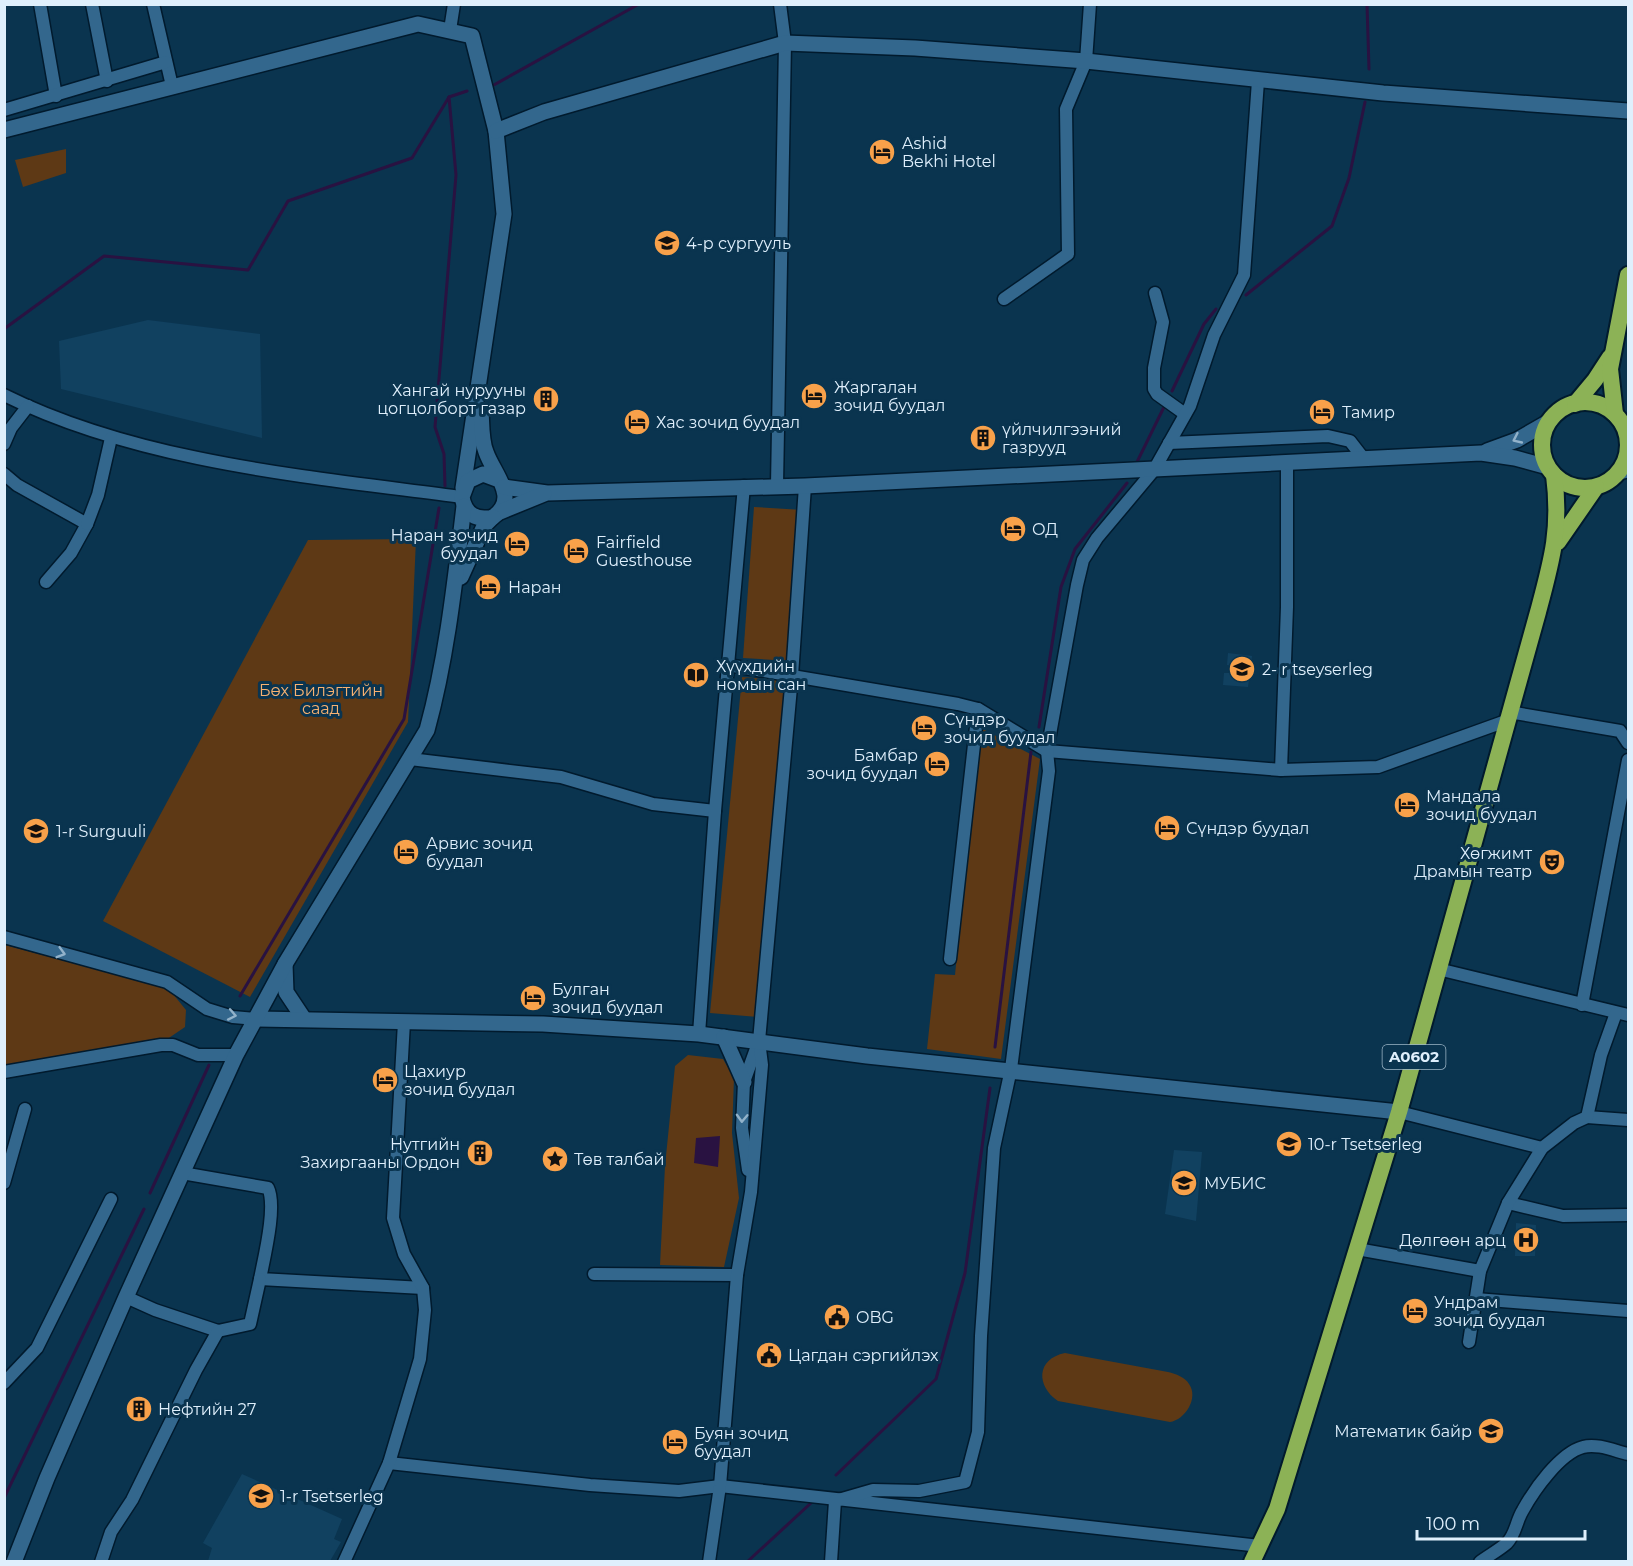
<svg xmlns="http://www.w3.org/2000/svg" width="1633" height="1566" viewBox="0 0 1633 1566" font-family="Montserrat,sans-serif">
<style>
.built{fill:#114160}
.green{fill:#5e3915}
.water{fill:#291241}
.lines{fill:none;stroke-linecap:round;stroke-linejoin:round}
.stream{stroke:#291241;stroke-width:3}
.minor-casing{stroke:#011a2d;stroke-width:15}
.tertiary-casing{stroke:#011a2d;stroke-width:18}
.trunk-casing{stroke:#011a2d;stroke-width:20}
.minor{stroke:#33678d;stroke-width:12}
.tertiary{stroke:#33678d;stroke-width:15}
.trunk{stroke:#8cb256;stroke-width:16}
.oneway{stroke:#92b2ca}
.labels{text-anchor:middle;stroke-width:6;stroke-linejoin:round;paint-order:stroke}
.shield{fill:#0a344f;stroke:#9fb7c8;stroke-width:1.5}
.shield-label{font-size:15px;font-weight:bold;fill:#dfeffc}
.poi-label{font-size:16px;fill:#dfeffc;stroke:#0a344f;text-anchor:start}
.park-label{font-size:16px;fill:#f8b271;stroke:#0a344f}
</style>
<rect width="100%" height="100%" fill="#0a344f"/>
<g class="built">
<polygon points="148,320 260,334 262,438 61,389 59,341"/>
<polygon points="1228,653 1252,656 1248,687 1223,685 1224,673 1233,673 1233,666 1227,665"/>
<polygon points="1174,1150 1202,1152 1196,1221 1165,1214"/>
<polygon points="1516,1223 1536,1225 1535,1256 1515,1256"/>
<polygon points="242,1474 342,1519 334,1539 341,1542 330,1561 208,1561 212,1548 203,1543"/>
</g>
<g class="green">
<polygon points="66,149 66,173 23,187 15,160"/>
<polygon points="754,507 803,510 791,661 743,658"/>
<polygon points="416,539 408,722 250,997 103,921 308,540"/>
<polygon points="742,677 789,681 758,1017 710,1013"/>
<polygon points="979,727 1040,759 1001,1059 927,1049 935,974 955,975"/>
<polygon points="5,945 159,986 164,983 186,1010 185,1027 157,1046 149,1043 5,1065"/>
<polygon points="688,1055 723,1059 734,1078 732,1133 739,1198 724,1267 660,1265 665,1166 675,1066"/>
<path d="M1065,1353L1168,1372C1176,1374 1185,1377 1189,1384C1199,1398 1185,1420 1170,1422L1058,1401C1036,1386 1036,1359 1065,1353Z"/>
</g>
<polygon class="water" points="720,1136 718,1167 694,1163 696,1138"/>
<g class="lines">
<g class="stream">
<polyline points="1367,4 1369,69"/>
<polyline points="492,86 639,4"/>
<polyline points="1246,295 1332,226 1349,178 1365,102"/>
<polyline points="4,329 104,256 248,270 288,201 412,158 449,97"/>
<polyline points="1172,391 1204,324 1216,309"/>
<polyline points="1137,462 1164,407"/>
<polyline points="445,486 444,454 435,427 456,175 449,97 467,91"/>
<polyline points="1039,727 1061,587 1075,549 1127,483"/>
<polyline points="240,996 404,719 439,508"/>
<polyline points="995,1047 1031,752"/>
<polyline points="150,1193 209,1065"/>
<polyline points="836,1475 936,1379 965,1273 990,1088"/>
<polyline points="4,1498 144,1209"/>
<polyline points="747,1562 811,1503"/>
</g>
<defs>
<g id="minor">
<polyline points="40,4 56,96"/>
<polyline points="92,4 107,81"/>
<polyline points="153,4 172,86"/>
<polyline points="450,30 454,4"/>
<polyline points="4,110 166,62"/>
<polyline points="1155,293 1163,322 1154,368 1154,389 1157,394 1185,414"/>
<polyline points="1004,299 1068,254 1066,109 1086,61 1090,4"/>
<path d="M4,395C141,463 311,477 462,497"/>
<polyline points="1169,443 1328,436 1350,441 1364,459"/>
<polyline points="4,444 11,428 28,406"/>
<polyline points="4,474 17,485 87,524 71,553 46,582"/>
<polyline points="777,485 785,43 780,4"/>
<polyline points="87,524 98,495 111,438"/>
<polyline points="728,665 958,704 978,709 1047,751 1281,770 1378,767 1506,721"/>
<polyline points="1509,712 1620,731 1628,743"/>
<polyline points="410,759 561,777 653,804 715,811"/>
<polyline points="1281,770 1287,607 1287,463"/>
<polyline points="4,937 167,982 207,1009 233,1017 257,1019"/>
<polyline points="950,959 978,709"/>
<polyline points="1438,969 1628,1015"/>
<polyline points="1582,1005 1628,760"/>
<polyline points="699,1034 715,811 744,486"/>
<polyline points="4,1072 161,1045 173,1045 198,1055 236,1055"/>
<polyline points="1399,1112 1542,1148"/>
<polyline points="1587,1117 1628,1120"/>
<polyline points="748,1170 742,1128 744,1082 758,1043"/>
<path d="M182,1173L268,1188C277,1206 264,1258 260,1279L423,1288"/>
<polyline points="4,1183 25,1109"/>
<polyline points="1508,1203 1563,1216 1628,1215"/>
<polyline points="1357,1249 1480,1271"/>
<polyline points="594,1274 737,1275"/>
<polyline points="126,1297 155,1310 218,1331 250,1324 260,1279"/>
<polyline points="1476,1299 1628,1311"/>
<polyline points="1469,1342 1480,1271 1508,1203 1542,1148 1574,1123 1587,1117 1601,1055 1616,1013"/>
<polyline points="4,1383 37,1348 111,1199"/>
<polyline points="389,1463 590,1485 679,1491 720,1486 1260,1546"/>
<polyline points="101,1562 111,1532 132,1500 196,1370 218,1331"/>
<polyline points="344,1562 389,1463 420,1359 425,1310 423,1288 404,1254 393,1218 404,1022"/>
<polyline points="709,1562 720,1486 737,1275 751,1192 762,1065 759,1041 792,676 805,486"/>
<polyline points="831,1562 835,1501 873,1490 919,1491 965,1482 978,1432 981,1336 994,1148 1011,1069 1049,771 1047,751 1077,585 1083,560 1097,538 1154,470 1190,406 1214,335 1244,275 1258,81"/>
<path d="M1480,1562C1488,1556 1499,1550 1507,1543C1516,1534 1516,1521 1523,1510C1534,1490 1560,1453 1583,1447C1597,1443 1615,1451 1628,1454"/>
</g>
<g id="tertiary">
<polyline points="4,130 418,24 472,36 496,131 504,214 463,488"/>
<polyline points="496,131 544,112 785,43 915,48 1086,61 1383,93 1628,111"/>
<path d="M481,410C482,423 481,440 486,452C494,475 520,498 493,517C476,521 465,514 462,497L468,481L483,474L499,480"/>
<polyline points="1621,422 1628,427"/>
<polyline points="1487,451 1517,440 1550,421"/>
<polyline points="1619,472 1628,470"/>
<polyline points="504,487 547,493 805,486 1481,453 1515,458 1548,467"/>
<polyline points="500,512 544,494"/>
<polyline points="461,577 484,526 493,517"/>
<polyline points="285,964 286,992 304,1019"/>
<polyline points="257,1019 543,1024 699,1034 867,1056 1399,1112"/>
<polyline points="724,1037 744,1082"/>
<path d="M14,1562L47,1478L126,1297L236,1055L285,964L427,730C447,657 455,581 464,506"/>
</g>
<g id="trunk">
<circle cx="1585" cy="445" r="43"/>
<polyline points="1575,404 1595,380 1610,357"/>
<polyline points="1615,414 1610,369 1628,275"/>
<polyline points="1558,542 1596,487"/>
<path d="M1252,1562L1277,1509L1399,1112L1538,612C1552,560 1561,529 1554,475"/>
</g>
</defs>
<use href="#minor" class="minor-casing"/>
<use href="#tertiary" class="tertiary-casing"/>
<use href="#trunk" class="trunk-casing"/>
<use href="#minor" class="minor"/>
<use href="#tertiary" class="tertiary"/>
<use href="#trunk" class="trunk"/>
</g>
<defs><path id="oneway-chevron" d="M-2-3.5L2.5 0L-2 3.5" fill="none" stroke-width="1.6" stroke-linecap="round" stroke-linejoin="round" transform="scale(1.5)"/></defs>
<g class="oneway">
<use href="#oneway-chevron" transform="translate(1517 439) rotate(155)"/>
<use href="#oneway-chevron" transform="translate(61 953) rotate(16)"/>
<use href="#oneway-chevron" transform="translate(232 1015) rotate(11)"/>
<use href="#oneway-chevron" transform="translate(742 1118) rotate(92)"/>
</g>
<defs>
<symbol id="hotel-disc" viewBox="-11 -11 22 22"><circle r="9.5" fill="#f8a14a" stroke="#0a344f"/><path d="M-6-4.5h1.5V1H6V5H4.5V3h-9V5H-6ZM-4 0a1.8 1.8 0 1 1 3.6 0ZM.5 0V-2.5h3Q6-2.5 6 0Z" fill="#111"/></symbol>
<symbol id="school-disc" viewBox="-11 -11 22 22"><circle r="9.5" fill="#f8a14a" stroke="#0a344f"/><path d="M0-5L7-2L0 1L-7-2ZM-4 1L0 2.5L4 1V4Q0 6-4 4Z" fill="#111"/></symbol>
<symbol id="building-disc" viewBox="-11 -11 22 22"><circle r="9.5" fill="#f8a14a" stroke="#0a344f"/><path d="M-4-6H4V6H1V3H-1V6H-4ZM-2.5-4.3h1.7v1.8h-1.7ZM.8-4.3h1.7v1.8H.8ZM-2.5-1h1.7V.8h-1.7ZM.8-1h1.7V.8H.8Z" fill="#111"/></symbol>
<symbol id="library-disc" viewBox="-11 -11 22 22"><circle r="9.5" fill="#f8a14a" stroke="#0a344f"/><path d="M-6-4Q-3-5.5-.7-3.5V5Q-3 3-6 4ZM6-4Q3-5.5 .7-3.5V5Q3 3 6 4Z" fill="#111"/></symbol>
<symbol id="theatre-disc" viewBox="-11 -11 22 22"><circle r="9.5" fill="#f8a14a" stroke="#0a344f"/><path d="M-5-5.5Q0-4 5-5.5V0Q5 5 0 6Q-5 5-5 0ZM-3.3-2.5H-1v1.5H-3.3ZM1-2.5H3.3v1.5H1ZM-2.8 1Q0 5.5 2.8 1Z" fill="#111"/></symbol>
<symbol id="sight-disc" viewBox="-11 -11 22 22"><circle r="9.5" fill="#f8a14a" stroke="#0a344f"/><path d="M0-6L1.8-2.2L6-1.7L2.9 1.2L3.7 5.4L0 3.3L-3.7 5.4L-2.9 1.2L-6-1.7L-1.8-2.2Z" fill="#111"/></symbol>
<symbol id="hospital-disc" viewBox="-11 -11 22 22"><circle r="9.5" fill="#f8a14a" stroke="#0a344f"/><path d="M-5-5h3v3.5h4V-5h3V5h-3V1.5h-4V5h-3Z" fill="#111"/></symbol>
<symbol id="civic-disc" viewBox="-11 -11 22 22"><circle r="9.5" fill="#f8a14a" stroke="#0a344f"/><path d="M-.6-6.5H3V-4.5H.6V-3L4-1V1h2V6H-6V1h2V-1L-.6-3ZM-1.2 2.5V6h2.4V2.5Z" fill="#111"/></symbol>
<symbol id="university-disc" viewBox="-11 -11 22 22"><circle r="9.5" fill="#f8a14a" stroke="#0a344f"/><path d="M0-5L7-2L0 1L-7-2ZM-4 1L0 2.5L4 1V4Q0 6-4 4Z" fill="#111"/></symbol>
</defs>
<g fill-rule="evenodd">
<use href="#hotel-disc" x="867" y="137" width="30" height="30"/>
<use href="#school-disc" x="652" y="228" width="30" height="30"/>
<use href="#hotel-disc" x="799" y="381" width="30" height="30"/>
<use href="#building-disc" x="531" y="384" width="30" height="30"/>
<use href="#hotel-disc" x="1307" y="397" width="30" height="30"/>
<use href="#hotel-disc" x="622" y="407" width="30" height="30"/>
<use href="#building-disc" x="968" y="423" width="30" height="30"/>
<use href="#hotel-disc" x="998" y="514" width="30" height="30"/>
<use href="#hotel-disc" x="502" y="529" width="30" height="30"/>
<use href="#hotel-disc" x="561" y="536" width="30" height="30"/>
<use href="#hotel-disc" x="473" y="572" width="30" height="30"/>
<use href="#school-disc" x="1227" y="654" width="30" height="30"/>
<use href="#library-disc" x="681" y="660" width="30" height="30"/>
<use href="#hotel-disc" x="909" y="713" width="30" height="30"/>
<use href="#hotel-disc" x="922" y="749" width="30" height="30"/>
<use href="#hotel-disc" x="1392" y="790" width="30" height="30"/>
<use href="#hotel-disc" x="1152" y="813" width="30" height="30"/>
<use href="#school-disc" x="21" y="816" width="30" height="30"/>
<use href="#hotel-disc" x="391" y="837" width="30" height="30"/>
<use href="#theatre-disc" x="1537" y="847" width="30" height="30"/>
<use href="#hotel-disc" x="518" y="983" width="30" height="30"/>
<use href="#hotel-disc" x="370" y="1065" width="30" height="30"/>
<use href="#school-disc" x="1274" y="1129" width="30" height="30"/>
<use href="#building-disc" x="465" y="1138" width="30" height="30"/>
<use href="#sight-disc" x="540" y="1144" width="30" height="30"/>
<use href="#school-disc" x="1169" y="1168" width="30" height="30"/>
<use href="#hospital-disc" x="1511" y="1225" width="30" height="30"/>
<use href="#hotel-disc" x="1400" y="1296" width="30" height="30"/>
<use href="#civic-disc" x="822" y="1302" width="30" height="30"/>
<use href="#civic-disc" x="754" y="1340" width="30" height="30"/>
<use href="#building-disc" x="124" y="1394" width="30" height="30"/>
<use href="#university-disc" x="1476" y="1416" width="30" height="30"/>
<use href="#hotel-disc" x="660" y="1427" width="30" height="30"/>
<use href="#school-disc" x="246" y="1481" width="30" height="30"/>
</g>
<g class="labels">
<rect class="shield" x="1382.5" y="1045" width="63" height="24" rx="4.5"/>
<g class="shield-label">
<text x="1414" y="1062">A0602</text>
</g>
<g class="poi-label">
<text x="902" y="149">Ashid<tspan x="902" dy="18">Bekhi Hotel</tspan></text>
<text x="686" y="249">4-р сургууль</text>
<text x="834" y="393">Жаргалан<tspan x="834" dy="18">зочид буудал</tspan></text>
<text x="526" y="396" text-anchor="end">Хангай нурууны<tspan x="526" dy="18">цогцолборт газар</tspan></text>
<text x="1342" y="418">Тамир</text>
<text x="656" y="428">Хас зочид буудал</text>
<text x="1002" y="435">үйлчилгээний<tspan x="1002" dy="18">газрууд</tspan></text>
<text x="1032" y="535">ОД</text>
<text x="498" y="541" text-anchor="end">Наран зочид<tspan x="498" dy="18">буудал</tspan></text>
<text x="596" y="548">Fairfield<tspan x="596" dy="18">Guesthouse</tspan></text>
<text x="508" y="593">Наран</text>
<text x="716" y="672">Хүүхдийн<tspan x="716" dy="18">номын сан</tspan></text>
<text x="1262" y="675">2- r tseyserleg</text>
<text x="944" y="725">Сүндэр<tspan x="944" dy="18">зочид буудал</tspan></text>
<text x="918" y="761" text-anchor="end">Бамбар<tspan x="918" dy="18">зочид буудал</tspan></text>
<text x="1426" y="802">Мандала<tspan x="1426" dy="18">зочид буудал</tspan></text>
<text x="1186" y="834">Сүндэр буудал</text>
<text x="56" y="837">1-r Surguuli</text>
<text x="426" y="849">Арвис зочид<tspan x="426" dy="18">буудал</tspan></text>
<text x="1532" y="859" text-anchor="end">Хөгжимт<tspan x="1532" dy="18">Драмын театр</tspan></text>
<text x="552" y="995">Булган<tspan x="552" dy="18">зочид буудал</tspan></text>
<text x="404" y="1077">Цахиур<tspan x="404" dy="18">зочид буудал</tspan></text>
<text x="460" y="1150" text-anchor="end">Нутгийн<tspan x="460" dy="18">Захиргааны Ордон</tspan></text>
<text x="1308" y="1150">10-r Tsetserleg</text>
<text x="574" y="1165">Төв талбай</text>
<text x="1204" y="1189">МУБИС</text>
<text x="1506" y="1246" text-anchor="end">Дөлгөөн арц</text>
<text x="1434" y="1308">Ундрам<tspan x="1434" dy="18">зочид буудал</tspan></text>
<text x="856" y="1323">OBG</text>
<text x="788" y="1361">Цагдан сэргийлэх</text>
<text x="158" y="1415">Нефтийн 27</text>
<text x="1472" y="1437" text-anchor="end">Математик байр</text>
<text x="694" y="1439">Буян зочид<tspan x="694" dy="18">буудал</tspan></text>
<text x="280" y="1502">1-r Tsetserleg</text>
</g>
<g class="park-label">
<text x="321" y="696">Бөх Билэгтийн<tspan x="321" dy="18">саад</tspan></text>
</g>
</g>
<rect width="1633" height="1566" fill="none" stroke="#dfeffc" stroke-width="12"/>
<path d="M1417 1530v9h168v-9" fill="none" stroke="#dfeffc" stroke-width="3"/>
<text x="1426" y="1530" font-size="18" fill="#dfeffc" stroke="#0a344f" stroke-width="4.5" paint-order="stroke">100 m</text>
</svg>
